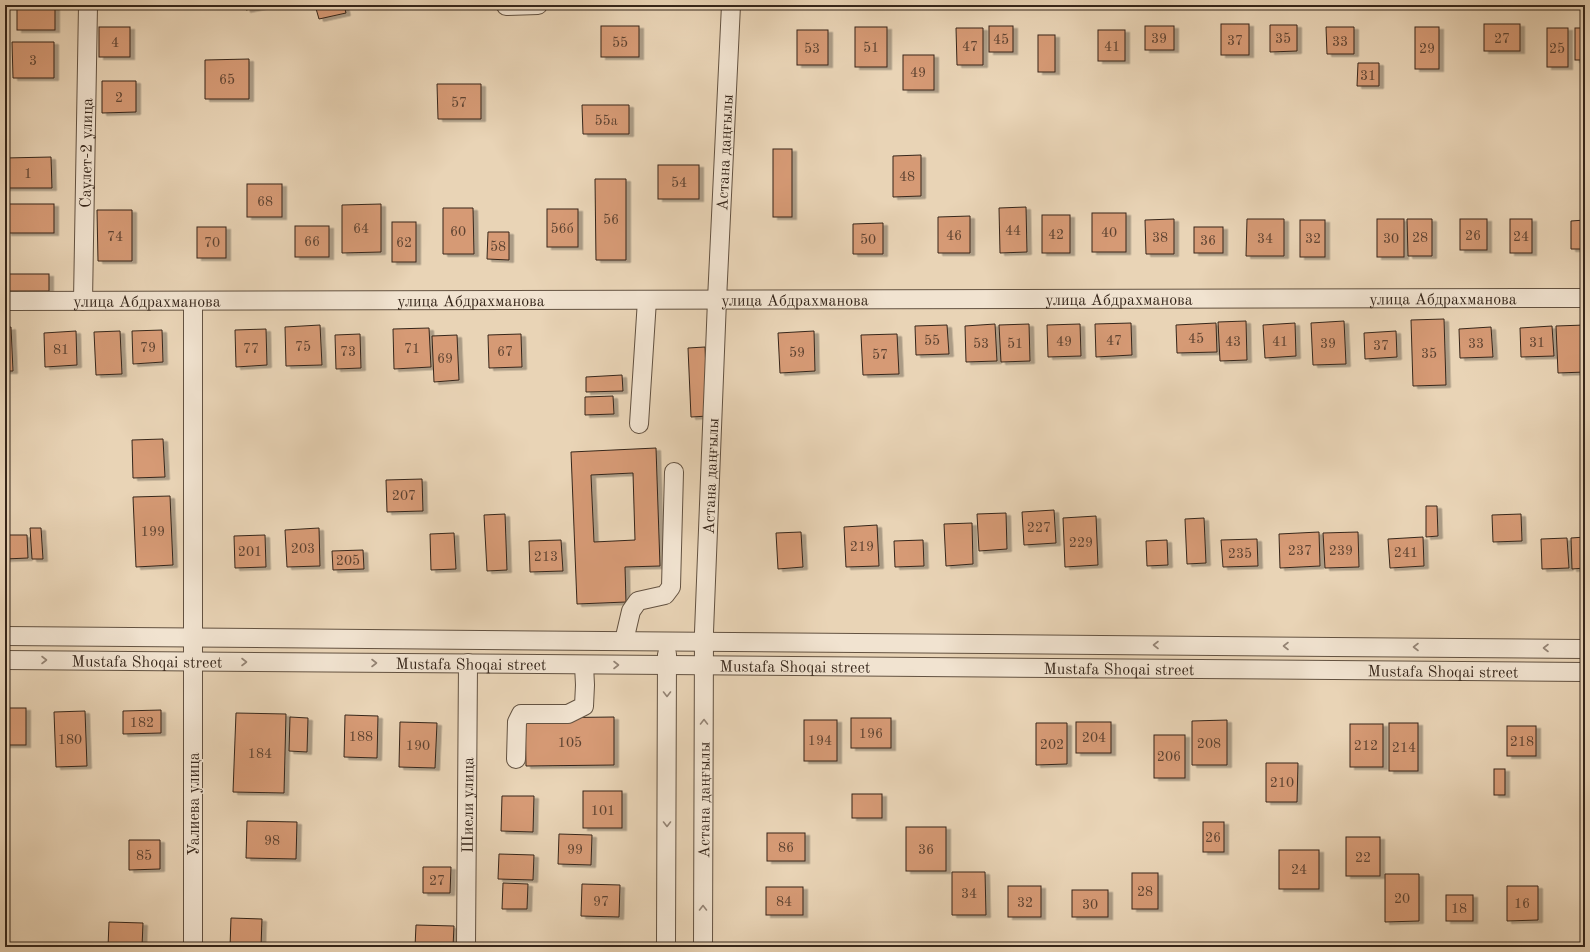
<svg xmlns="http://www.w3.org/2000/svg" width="1590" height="952" viewBox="0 0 1590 952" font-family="'Old Standard TT',serif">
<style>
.building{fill:#d69a75;stroke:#36261a;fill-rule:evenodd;filter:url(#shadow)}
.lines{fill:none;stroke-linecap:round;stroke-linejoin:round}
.minor-casing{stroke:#635241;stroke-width:20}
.minor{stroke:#f1e3d0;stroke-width:18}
.oneway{stroke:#948475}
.labels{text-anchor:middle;stroke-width:3;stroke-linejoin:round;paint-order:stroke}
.number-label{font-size:14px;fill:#5e4331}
.street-label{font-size:16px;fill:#36261a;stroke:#f1e3d0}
</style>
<defs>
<filter id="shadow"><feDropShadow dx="4.5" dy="2.5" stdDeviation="0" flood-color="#0004"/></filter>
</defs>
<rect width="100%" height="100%" fill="#e9d4b6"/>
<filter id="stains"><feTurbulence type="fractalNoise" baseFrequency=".005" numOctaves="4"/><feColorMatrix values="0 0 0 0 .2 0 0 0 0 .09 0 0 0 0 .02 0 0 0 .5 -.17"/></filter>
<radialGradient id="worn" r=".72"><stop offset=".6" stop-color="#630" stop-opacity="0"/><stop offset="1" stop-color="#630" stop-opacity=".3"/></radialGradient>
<g class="building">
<rect x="17" y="5" width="38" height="25"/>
<polygon points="245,5 270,5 246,10"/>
<polygon points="315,5 344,5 346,13 319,19"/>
<rect x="1221" y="24" width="28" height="31"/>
<rect x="1484" y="24" width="36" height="27"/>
<polygon points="1270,25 1297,25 1297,51 1270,52"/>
<rect x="601" y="26" width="38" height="31"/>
<rect x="989" y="26" width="24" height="26"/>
<rect x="1145" y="26" width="29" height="24"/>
<rect x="99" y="27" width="31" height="30"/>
<rect x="855" y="27" width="32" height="40"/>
<polygon points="1326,27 1354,27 1354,54 1327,54"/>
<rect x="1415" y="27" width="24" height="42"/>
<polygon points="956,28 983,28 983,65 957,65"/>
<rect x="1547" y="28" width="21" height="39"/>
<rect x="1575" y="28" width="10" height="32"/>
<rect x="797" y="30" width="31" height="35"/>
<rect x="1098" y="30" width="27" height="31"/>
<rect x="1038" y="35" width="17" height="37"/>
<polygon points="12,42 54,42 54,78 13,78"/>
<rect x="903" y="55" width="31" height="35"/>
<polygon points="249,59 249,99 205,99 205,60"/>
<polygon points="1358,63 1379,63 1379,86 1357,86"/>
<polygon points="102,81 136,81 136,112 102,113"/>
<polygon points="437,84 481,84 481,119 438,119"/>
<polygon points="582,105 629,105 629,134 583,134"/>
<rect x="773" y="149" width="19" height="68"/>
<polygon points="921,155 921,196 893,197 893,156"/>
<polygon points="51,157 52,188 5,188 5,158"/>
<rect x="658" y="165" width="41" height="34"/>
<polygon points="595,179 626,179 626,260 596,260"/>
<rect x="247" y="184" width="35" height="33"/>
<rect x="7" y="204" width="47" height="29"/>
<polygon points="381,204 381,252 342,253 342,205"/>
<polygon points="1026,207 1027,252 1000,253 999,208"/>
<polygon points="443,208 473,208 474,254 443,254"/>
<rect x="547" y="209" width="31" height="38"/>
<polygon points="97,210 132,210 132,261 98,261"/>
<rect x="1092" y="213" width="34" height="39"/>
<rect x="1042" y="215" width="28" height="38"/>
<polygon points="970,216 970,253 938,253 938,217"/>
<polygon points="1174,219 1174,254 1146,254 1145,220"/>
<polygon points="1247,219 1284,219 1284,256 1246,256"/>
<rect x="1377" y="219" width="27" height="38"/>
<polygon points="1407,219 1432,219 1432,256 1408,256"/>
<rect x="1460" y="219" width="27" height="31"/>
<rect x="1510" y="219" width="22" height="34"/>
<rect x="1300" y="220" width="25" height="37"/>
<polygon points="1585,220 1585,249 1571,249 1571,221"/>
<rect x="392" y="222" width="24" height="40"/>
<polygon points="883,223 883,254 853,254 853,224"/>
<rect x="295" y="226" width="34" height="31"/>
<rect x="197" y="227" width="29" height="31"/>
<rect x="1194" y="227" width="29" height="26"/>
<polygon points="488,232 509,232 509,260 487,259"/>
<rect x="9" y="274" width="40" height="17"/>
<polygon points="1444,319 1446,385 1413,386 1411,320"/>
<polygon points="1246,321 1247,360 1220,361 1218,322"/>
<polygon points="1344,321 1346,364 1313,365 1311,323"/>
<polygon points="1131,323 1132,355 1096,357 1095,324"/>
<polygon points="1216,323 1217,352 1177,353 1176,325"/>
<polygon points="1295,323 1296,356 1265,358 1263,325"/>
<polygon points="995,324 997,361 966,362 965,326"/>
<polygon points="1029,324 1030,361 1001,362 999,325"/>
<polygon points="1080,324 1081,356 1048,357 1047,325"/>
<polygon points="320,325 322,365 286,366 285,327"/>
<polygon points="947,325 949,354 916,355 915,326"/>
<polygon points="1585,325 1585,372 1558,373 1556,326"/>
<polygon points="1552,326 1554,356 1521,357 1520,328"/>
<polygon points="11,327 13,371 5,371 5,328"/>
<polygon points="1491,327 1493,357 1460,358 1459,329"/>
<polygon points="429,328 431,367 394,369 393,329"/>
<polygon points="266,329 267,365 236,367 235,330"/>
<polygon points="162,330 163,362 133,364 132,331"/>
<polygon points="76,331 77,365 45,367 44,333"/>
<polygon points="120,331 122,374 96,375 94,332"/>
<polygon points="814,331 815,371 780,373 778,333"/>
<polygon points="1396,331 1397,357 1365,359 1364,333"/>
<polygon points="360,334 361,368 336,369 335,335"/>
<polygon points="521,334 522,367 489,368 488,335"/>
<polygon points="897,334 899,374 863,375 861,335"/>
<polygon points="457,335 459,380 434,382 432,336"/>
<polygon points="705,347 708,416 691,417 688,348"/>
<polygon points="622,375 623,391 586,392 586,377"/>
<polygon points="613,396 614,414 585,415 585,397"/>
<polygon points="163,439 165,477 133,478 132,440"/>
<path d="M656,448L660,566L625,567L626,602L577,604L571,452ZM633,473L635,540L594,542L591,475Z"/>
<polygon points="422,479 423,511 387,512 386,480"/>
<polygon points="170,496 173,565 136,567 133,497"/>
<polygon points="1426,506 1437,506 1438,536 1426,537"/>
<polygon points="1054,510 1056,543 1024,545 1022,512"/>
<polygon points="1006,513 1007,549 979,551 977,514"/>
<polygon points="505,514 507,570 487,571 484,515"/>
<polygon points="1521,514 1522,541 1493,542 1492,515"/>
<polygon points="1096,516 1098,565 1065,567 1063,518"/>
<polygon points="1204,518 1206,563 1187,564 1185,519"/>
<polygon points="972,523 973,564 946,566 944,524"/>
<polygon points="877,525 879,566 846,567 844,527"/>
<polygon points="30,528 41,528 43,559 32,559"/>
<polygon points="319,528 320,566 287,567 285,530"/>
<polygon points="801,532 803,567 778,569 776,533"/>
<polygon points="1319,532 1320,566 1280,568 1279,534"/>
<polygon points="1358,532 1359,567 1325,568 1323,533"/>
<polygon points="454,533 456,569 431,570 430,534"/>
<polygon points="5,535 27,535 28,558 5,559"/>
<polygon points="265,535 266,567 235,568 234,536"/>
<polygon points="1423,537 1424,566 1390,568 1388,539"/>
<polygon points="1585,537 1585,568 1572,569 1571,538"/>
<polygon points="1567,538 1569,568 1542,569 1541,539"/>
<polygon points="1257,539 1258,566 1223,567 1221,540"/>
<polygon points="561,540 563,571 530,572 529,541"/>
<polygon points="923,540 924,566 895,567 894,541"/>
<polygon points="1167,540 1168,565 1147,566 1146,541"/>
<polygon points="363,550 364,569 333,570 332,551"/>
<rect x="5" y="708" width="21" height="37"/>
<polygon points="161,710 161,733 123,734 123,711"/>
<polygon points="85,711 87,766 56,767 54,712"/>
<polygon points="236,713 286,714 284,793 233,792"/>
<polygon points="345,715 378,716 377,758 344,757"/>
<polygon points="290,717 308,718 307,752 289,751"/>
<polygon points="614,717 614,765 526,766 525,718"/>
<rect x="851" y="718" width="40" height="30"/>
<rect x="804" y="720" width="33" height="41"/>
<polygon points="1227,720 1227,765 1192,765 1192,721"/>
<polygon points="400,722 437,723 435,768 399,767"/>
<rect x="1076" y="722" width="35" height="31"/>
<polygon points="1036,723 1067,723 1067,764 1036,765"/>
<rect x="1389" y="723" width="29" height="48"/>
<rect x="1350" y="724" width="33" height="43"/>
<rect x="1507" y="726" width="29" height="30"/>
<rect x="1154" y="735" width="31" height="43"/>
<polygon points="1266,763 1298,763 1297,802 1266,802"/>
<rect x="1494" y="769" width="11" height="26"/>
<rect x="583" y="791" width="39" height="37"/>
<rect x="852" y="794" width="30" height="24"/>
<polygon points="502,796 534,796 533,832 501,831"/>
<polygon points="247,821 297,822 296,859 246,858"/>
<rect x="1203" y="822" width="21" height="30"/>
<rect x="906" y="827" width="40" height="44"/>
<rect x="767" y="833" width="38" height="28"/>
<polygon points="559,834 592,835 591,865 558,864"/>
<rect x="1346" y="837" width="34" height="39"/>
<polygon points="129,840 160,840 160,869 129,870"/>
<rect x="1279" y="850" width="40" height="39"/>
<polygon points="499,854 534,855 533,880 498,879"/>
<polygon points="423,867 451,867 450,893 423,893"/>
<polygon points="952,872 985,872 986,915 952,915"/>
<rect x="1132" y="873" width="26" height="36"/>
<polygon points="1385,874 1419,874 1419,921 1385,922"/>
<polygon points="503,883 528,884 527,909 502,909"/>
<polygon points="582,884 620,885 619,917 581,916"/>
<rect x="1008" y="886" width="33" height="31"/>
<polygon points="1507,886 1538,886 1538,920 1507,921"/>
<rect x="766" y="887" width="37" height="28"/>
<rect x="1072" y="890" width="36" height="27"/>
<rect x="1446" y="895" width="27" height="26"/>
<polygon points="231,918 262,919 261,947 230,947"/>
<polygon points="109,922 143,923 142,947 108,947"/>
<polygon points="416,925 454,926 453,947 415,947"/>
</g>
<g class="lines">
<defs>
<g id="minor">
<polyline points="506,5 506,6 538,5"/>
<path id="s1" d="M5,301L1585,298"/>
<path id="s2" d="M83,301L88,5"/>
<polyline points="193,301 193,947"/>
<polyline points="639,424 647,300"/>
<polyline points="5,636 1585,649"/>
<polyline points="624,641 631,611 638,601 665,595 671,587 674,472"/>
<path id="s3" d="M5,660L1585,672"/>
<polyline points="516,759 517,722 521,714 568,714 584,706 585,685 584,665"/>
<path id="s4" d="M466,947L468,663"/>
<polyline points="666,947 667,654"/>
<path id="s5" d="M703,947L704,632L717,300L731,5"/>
</g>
</defs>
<use href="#minor" class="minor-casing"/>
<use href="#minor" class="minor"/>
</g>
<defs><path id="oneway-chevron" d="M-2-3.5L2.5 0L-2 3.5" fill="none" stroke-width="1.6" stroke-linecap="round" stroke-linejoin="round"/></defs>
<g class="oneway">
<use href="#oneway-chevron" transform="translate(1156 645) rotate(-180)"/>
<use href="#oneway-chevron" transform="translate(1286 646) rotate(-180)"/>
<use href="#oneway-chevron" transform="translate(1416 647) rotate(-180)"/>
<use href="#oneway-chevron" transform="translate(1546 648) rotate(-180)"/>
<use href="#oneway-chevron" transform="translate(44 660)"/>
<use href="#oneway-chevron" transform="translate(244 662)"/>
<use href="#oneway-chevron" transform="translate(374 663)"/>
<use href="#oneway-chevron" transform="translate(616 665)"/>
<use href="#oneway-chevron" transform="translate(667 694) rotate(90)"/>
<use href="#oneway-chevron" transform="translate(704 722) rotate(-90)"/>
<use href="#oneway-chevron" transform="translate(667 824) rotate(90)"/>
<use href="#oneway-chevron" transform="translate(703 908) rotate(-90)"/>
</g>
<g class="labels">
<g class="number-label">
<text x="1159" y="43">39</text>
<text x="1283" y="43">35</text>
<text x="1502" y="43">27</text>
<text x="1001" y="44">45</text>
<text x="1235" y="45">37</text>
<text x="1340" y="46">33</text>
<text x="115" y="47">4</text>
<text x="620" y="47">55</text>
<text x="970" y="51">47</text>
<text x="1112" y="51">41</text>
<text x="871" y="52">51</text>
<text x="812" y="53">53</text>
<text x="1427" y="53">29</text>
<text x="1557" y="53">25</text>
<text x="33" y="65">3</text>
<text x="918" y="77">49</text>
<text x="1368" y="80">31</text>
<text x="227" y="84">65</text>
<text x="119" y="102">2</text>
<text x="459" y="107">57</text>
<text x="606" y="125">55а</text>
<text x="28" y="178">1</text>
<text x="907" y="181">48</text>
<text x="679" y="187">54</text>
<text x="265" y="206">68</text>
<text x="611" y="224">56</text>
<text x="361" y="233">64</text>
<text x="562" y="233">56б</text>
<text x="1013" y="235">44</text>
<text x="458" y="236">60</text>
<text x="1109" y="237">40</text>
<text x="1056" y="239">42</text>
<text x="954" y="240">46</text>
<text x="1473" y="240">26</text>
<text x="115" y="241">74</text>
<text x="1521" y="241">24</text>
<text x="1160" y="242">38</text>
<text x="1420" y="242">28</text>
<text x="1265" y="243">34</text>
<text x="1313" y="243">32</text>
<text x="1391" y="243">30</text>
<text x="868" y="244">50</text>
<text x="1208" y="245">36</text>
<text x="312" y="246">66</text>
<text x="212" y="247">70</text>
<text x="404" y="247">62</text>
<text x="498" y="251">58</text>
<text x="1196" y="343">45</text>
<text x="932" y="345">55</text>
<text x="1114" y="345">47</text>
<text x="1064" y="346">49</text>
<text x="1233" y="346">43</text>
<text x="1280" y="346">41</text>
<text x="1537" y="347">31</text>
<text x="981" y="348">53</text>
<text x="1015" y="348">51</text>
<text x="1328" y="348">39</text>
<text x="1476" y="348">33</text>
<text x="1381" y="350">37</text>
<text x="303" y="351">75</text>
<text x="148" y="352">79</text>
<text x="251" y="353">77</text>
<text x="412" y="353">71</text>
<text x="61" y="354">81</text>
<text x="348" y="356">73</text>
<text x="505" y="356">67</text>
<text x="797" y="357">59</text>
<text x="1429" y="358">35</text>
<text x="880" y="359">57</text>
<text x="445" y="363">69</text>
<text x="404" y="500">207</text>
<text x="1039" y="532">227</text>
<text x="153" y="536">199</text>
<text x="1081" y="547">229</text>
<text x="862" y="551">219</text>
<text x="303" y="553">203</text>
<text x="1300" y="555">237</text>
<text x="1341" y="555">239</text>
<text x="250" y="556">201</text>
<text x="1406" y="557">241</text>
<text x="1240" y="558">235</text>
<text x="546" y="561">213</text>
<text x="348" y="565">205</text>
<text x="142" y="727">182</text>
<text x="871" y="738">196</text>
<text x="361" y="741">188</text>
<text x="1094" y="742">204</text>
<text x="70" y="744">180</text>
<text x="820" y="745">194</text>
<text x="1522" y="746">218</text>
<text x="570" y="747">105</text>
<text x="1209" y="748">208</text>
<text x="1052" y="749">202</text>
<text x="418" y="750">190</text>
<text x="1366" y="750">212</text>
<text x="1404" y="752">214</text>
<text x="260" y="758">184</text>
<text x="1169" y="761">206</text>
<text x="1282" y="787">210</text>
<text x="603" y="815">101</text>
<text x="1213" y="842">26</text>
<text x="272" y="845">98</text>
<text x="786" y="852">86</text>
<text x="575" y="854">99</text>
<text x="926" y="854">36</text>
<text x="144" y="860">85</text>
<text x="1363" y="862">22</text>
<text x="1299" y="874">24</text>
<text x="437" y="885">27</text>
<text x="1145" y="896">28</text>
<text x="969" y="898">34</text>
<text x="1402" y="903">20</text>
<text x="601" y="906">97</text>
<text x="784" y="906">84</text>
<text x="1025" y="907">32</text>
<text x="1522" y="908">16</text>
<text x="1090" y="909">30</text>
<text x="1459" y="913">18</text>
</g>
<g class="street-label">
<text dy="6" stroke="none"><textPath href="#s5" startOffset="795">Астана даңғылы</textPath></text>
<text dy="6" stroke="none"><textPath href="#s2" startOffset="148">Саулет-2 улица</textPath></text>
<text dy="6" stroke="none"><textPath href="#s1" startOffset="1114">улица Абдрахманова</textPath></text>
<text dy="6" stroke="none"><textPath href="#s1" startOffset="1438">улица Абдрахманова</textPath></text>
<text dy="6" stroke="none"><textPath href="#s1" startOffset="466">улица Абдрахманова</textPath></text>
<text dy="6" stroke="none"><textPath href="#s1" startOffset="790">улица Абдрахманова</textPath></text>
<text dy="6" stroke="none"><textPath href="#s1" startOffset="142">улица Абдрахманова</textPath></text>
<text dy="6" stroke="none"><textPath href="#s5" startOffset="471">Астана даңғылы</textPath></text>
<text dy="6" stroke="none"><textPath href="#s3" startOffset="142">Mustafa Shoqai street</textPath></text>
<text dy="6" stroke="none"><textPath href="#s3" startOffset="466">Mustafa Shoqai street</textPath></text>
<text dy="6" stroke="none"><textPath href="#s3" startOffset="790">Mustafa Shoqai street</textPath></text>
<text dy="6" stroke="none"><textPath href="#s3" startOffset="1114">Mustafa Shoqai street</textPath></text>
<text dy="6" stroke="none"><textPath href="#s3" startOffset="1438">Mustafa Shoqai street</textPath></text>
<text dy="6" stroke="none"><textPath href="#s5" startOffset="147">Астана даңғылы</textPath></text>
<text transform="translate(193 804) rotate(-90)" y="6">Уалиева улица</text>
<text dy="6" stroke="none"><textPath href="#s4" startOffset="142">Шиели улица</textPath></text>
</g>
</g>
<rect width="1590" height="952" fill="none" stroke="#e9d4b6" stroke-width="20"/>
<rect x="6" y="6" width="1578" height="940" fill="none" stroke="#36261a" stroke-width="2"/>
<rect x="10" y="10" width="1570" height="932" fill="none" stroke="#36261a"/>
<rect width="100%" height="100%" filter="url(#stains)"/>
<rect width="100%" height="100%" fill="url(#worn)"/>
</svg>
